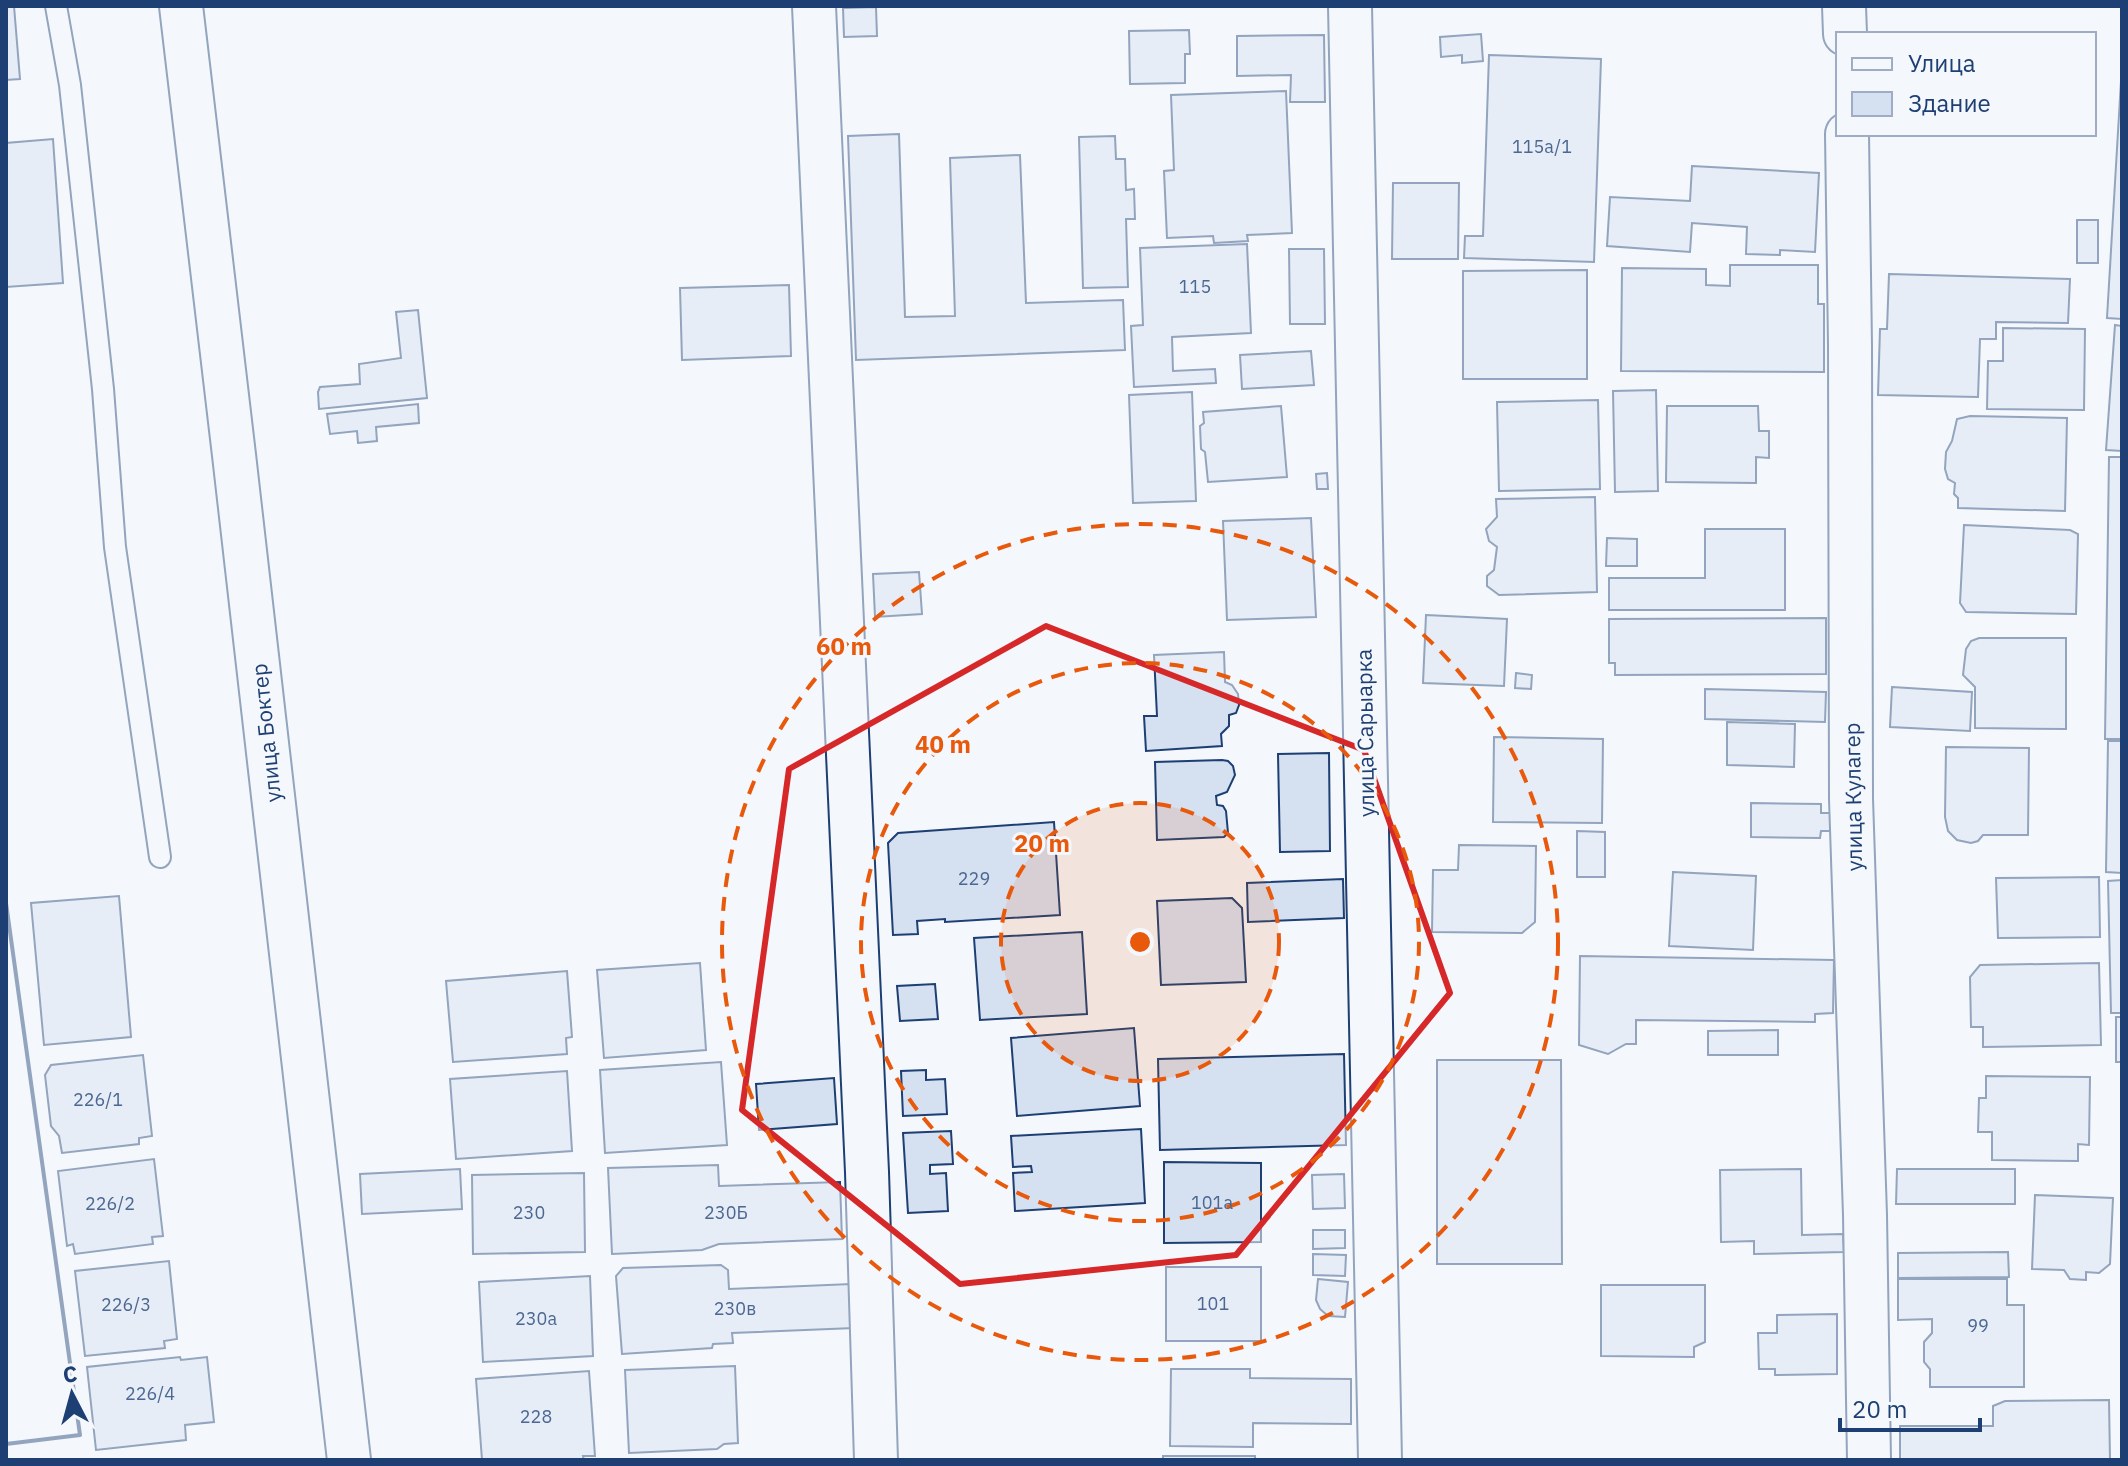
<svg xmlns="http://www.w3.org/2000/svg" width="2128" height="1466" viewBox="0 0 2128 1466" font-family="'IBM Plex Sans',sans-serif">
<style>
.building{fill:#d5e0f0;stroke:#1d3f73;stroke-width:2}
.lines{fill:none;stroke-linecap:round;stroke-linejoin:round}
.service-casing{stroke:#1d3f73;stroke-width:24}
.minor-casing{stroke:#1d3f73;stroke-width:46}
.service{stroke:#f4f7fb;stroke-width:20}
.minor{stroke:#f4f7fb;stroke-width:42}
.wall{stroke:#1d3f73;stroke-width:4}
.marked{fill:none;stroke:#d62828;stroke-width:6;stroke-linejoin:round}
.ring{fill:none;stroke:#e8590c;stroke-width:4;stroke-dasharray:14 10}
.labels{text-anchor:middle;stroke-width:6;stroke-linejoin:round;paint-order:stroke}
.number-label{font-size:18px;fill:#4b6792}
.street-label{font-size:22px;fill:#1d3f73;stroke:#f4f7fb}
.centre{fill:#e8590c;stroke:#f4f7fb;stroke-width:4}
.ring-label{font-size:24px;text-anchor:middle;font-weight:bold;fill:#e8590c;stroke:#f4f7fb;stroke-width:6;stroke-linejoin:round;paint-order:stroke}
</style>
<rect width="100%" height="100%" fill="#f4f7fb"/>
<g class="building">
<polygon points="6,6 14,6 20,79 6,80"/>
<polygon points="876,7 877,36 844,37 843,8"/>
<polygon points="1189,30 1190,54 1185,54 1185,83 1130,84 1129,31"/>
<polygon points="1481,34 1483,61 1462,63 1462,55 1441,57 1440,37"/>
<polygon points="1324,35 1325,102 1290,102 1291,75 1237,76 1237,36"/>
<polygon points="1489,55 1601,59 1594,262 1464,258 1465,236 1483,236"/>
<polygon points="2122,64 2122,319 2107,318"/>
<polygon points="1286,91 1292,233 1247,235 1248,241 1214,243 1213,236 1167,238 1164,171 1174,170 1171,95"/>
<polygon points="899,134 905,317 955,316 950,158 1020,155 1026,303 1123,300 1125,350 856,360 848,136"/>
<polygon points="1115,136 1116,159 1125,159 1126,190 1134,189 1135,219 1126,219 1128,287 1083,288 1079,137"/>
<polygon points="53,139 63,283 6,287 6,143"/>
<polygon points="1692,166 1819,173 1815,252 1780,250 1780,255 1746,254 1747,227 1692,223 1690,252 1607,246 1610,197 1690,201"/>
<polygon points="1393,183 1459,183 1458,259 1392,259"/>
<rect x="2077" y="220" width="21" height="43"/>
<polygon points="1247,244 1251,333 1172,337 1173,371 1215,369 1216,383 1134,387 1131,326 1143,325 1140,248"/>
<polygon points="1289,249 1324,249 1325,324 1290,324"/>
<polygon points="1730,265 1818,265 1818,304 1824,304 1824,372 1621,371 1622,268 1706,269 1706,285 1730,286"/>
<polygon points="1587,270 1587,379 1463,379 1463,271"/>
<polygon points="1889,274 2070,279 2068,323 1996,322 1996,339 1980,339 1978,397 1878,395 1880,329 1887,329"/>
<polygon points="789,285 791,356 682,360 680,288"/>
<polygon points="418,310 427,398 319,409 318,392 320,387 360,384 359,364 401,358 396,312"/>
<polygon points="2115,325 2122,326 2122,451 2106,450"/>
<polygon points="2003,328 2085,329 2084,410 1987,409 1988,361 2003,361"/>
<polygon points="1311,351 1314,385 1242,389 1240,355"/>
<polygon points="1656,390 1658,491 1615,492 1613,391"/>
<polygon points="1192,392 1196,501 1133,503 1129,395"/>
<polygon points="1598,400 1600,489 1499,491 1497,402"/>
<polygon points="418,404 419,423 376,427 377,441 358,443 357,431 330,434 327,414"/>
<polygon points="1281,406 1287,477 1208,482 1205,452 1201,449 1200,426 1204,423 1203,412"/>
<polygon points="1667,406 1758,406 1759,431 1769,431 1769,458 1756,457 1756,483 1666,482"/>
<polygon points="1970,416 2067,418 2065,511 1958,508 1958,498 1954,494 1955,483 1948,479 1945,469 1946,452 1952,441 1957,419"/>
<polygon points="2109,457 2122,457 2122,739 2105,739"/>
<polygon points="1327,473 1328,489 1317,489 1316,474"/>
<polygon points="1595,497 1597,592 1499,595 1487,586 1487,576 1494,570 1497,547 1489,541 1486,529 1497,517 1496,499"/>
<polygon points="1311,518 1316,617 1227,620 1223,521"/>
<polygon points="1964,525 2070,530 2078,534 2076,614 1966,612 1960,603"/>
<polygon points="1705,529 1785,529 1785,610 1609,610 1609,578 1705,578"/>
<polygon points="1607,538 1637,539 1637,566 1606,566"/>
<polygon points="919,572 922,614 875,617 873,574"/>
<polygon points="1426,615 1507,619 1504,686 1423,683"/>
<polygon points="1826,618 1826,674 1615,675 1615,663 1609,663 1609,619"/>
<polygon points="1979,638 2066,638 2066,729 1975,728 1975,687 1963,675 1966,649 1971,641"/>
<polygon points="1224,652 1225,682 1232,685 1238,694 1239,705 1236,713 1229,715 1229,726 1221,734 1222,746 1146,751 1144,716 1157,716 1154,655"/>
<polygon points="1516,673 1532,675 1531,689 1515,688"/>
<polygon points="1892,687 1972,692 1970,731 1890,727"/>
<polygon points="1705,689 1826,692 1825,722 1705,719"/>
<polygon points="1727,722 1795,724 1794,767 1727,765"/>
<polygon points="1494,737 1603,739 1602,823 1493,822"/>
<polygon points="2108,741 2122,741 2122,873 2106,872"/>
<polygon points="1946,747 2029,748 2028,835 1983,835 1978,841 1971,843 1957,840 1948,831 1945,817"/>
<polygon points="1329,753 1330,851 1280,852 1278,754"/>
<polygon points="1222,760 1228,761 1233,766 1235,775 1227,792 1216,796 1217,805 1223,806 1226,811 1228,833 1224,837 1157,840 1155,762"/>
<polygon points="1751,803 1821,804 1821,813 1831,813 1831,831 1821,831 1820,838 1751,837"/>
<polygon points="1054,822 1060,915 945,922 945,919 917,921 918,934 893,935 888,843 898,833"/>
<polygon points="1577,831 1605,832 1605,877 1577,877"/>
<polygon points="1459,845 1536,846 1535,922 1522,933 1432,932 1433,870 1458,870"/>
<polygon points="1673,872 1756,876 1753,950 1669,946"/>
<polygon points="2099,877 2100,937 1998,938 1996,878"/>
<polygon points="1343,879 1344,918 1248,922 1247,883"/>
<polygon points="2122,880 2122,1013 2111,1013 2108,881"/>
<polygon points="119,896 131,1037 44,1045 31,903"/>
<polygon points="1232,898 1242,908 1246,982 1161,985 1157,901"/>
<polygon points="1082,932 1087,1014 980,1020 974,938"/>
<polygon points="1580,956 1834,960 1833,1013 1815,1014 1815,1022 1636,1020 1636,1044 1626,1044 1608,1054 1579,1045"/>
<polygon points="700,963 706,1050 604,1058 597,970"/>
<polygon points="2099,963 2101,1045 1983,1047 1983,1027 1971,1027 1970,977 1980,965"/>
<polygon points="567,971 572,1037 566,1038 567,1054 453,1062 446,981"/>
<polygon points="935,984 938,1019 900,1021 897,986"/>
<rect x="2116" y="1017" width="6" height="45"/>
<polygon points="1134,1028 1140,1106 1017,1116 1011,1038"/>
<polygon points="1778,1030 1778,1055 1708,1055 1708,1031"/>
<polygon points="1344,1054 1346,1145 1160,1150 1158,1059"/>
<polygon points="143,1055 152,1136 139,1138 139,1144 62,1153 59,1136 51,1126 45,1075 51,1065"/>
<polygon points="1437,1060 1561,1060 1562,1264 1437,1264"/>
<polygon points="721,1062 727,1145 605,1153 600,1070"/>
<polygon points="926,1070 926,1080 945,1079 947,1114 903,1116 901,1071"/>
<polygon points="567,1071 572,1151 456,1159 450,1079"/>
<polygon points="1986,1076 2090,1077 2089,1145 2078,1144 2078,1161 1992,1160 1992,1132 1978,1132 1979,1098 1986,1098"/>
<polygon points="834,1078 837,1124 759,1130 756,1084"/>
<polygon points="1141,1129 1145,1203 1015,1211 1013,1173 1032,1172 1031,1166 1013,1167 1011,1136"/>
<polygon points="951,1131 953,1164 930,1165 930,1174 946,1173 948,1211 908,1213 903,1133"/>
<polygon points="154,1159 163,1236 152,1237 153,1244 75,1254 73,1244 67,1246 58,1171"/>
<polygon points="1164,1162 1261,1163 1261,1242 1164,1243"/>
<polygon points="718,1165 719,1186 840,1182 842,1239 719,1244 702,1250 612,1254 608,1168"/>
<polygon points="460,1169 462,1209 362,1214 360,1174"/>
<polygon points="1801,1169 1802,1235 1843,1234 1844,1252 1754,1254 1754,1241 1721,1242 1720,1170"/>
<polygon points="1897,1169 2015,1169 2015,1204 1896,1204"/>
<polygon points="584,1173 585,1252 473,1254 472,1175"/>
<polygon points="1344,1174 1345,1208 1313,1209 1312,1175"/>
<polygon points="2035,1195 2113,1198 2110,1264 2099,1273 2086,1272 2086,1280 2070,1279 2064,1270 2032,1269"/>
<polygon points="1313,1230 1345,1230 1345,1248 1313,1249"/>
<polygon points="2008,1252 2009,1277 1898,1278 1898,1253"/>
<polygon points="1313,1254 1346,1255 1345,1276 1313,1275"/>
<polygon points="169,1261 177,1339 164,1341 165,1348 85,1356 75,1271"/>
<polygon points="721,1265 728,1270 729,1289 851,1284 854,1328 732,1333 733,1343 713,1344 712,1348 622,1354 616,1276 623,1268"/>
<rect x="1166" y="1267" width="95" height="74"/>
<polygon points="590,1276 593,1356 483,1362 479,1282"/>
<polygon points="1318,1279 1348,1282 1345,1317 1328,1316 1320,1309 1316,1300"/>
<polygon points="1898,1279 2007,1279 2007,1305 2024,1305 2024,1387 1930,1387 1930,1369 1924,1362 1924,1342 1932,1333 1932,1319 1898,1320"/>
<polygon points="1601,1285 1705,1285 1705,1342 1694,1347 1694,1357 1601,1356"/>
<polygon points="1837,1314 1837,1374 1775,1375 1775,1369 1759,1369 1758,1333 1777,1333 1777,1315"/>
<polygon points="180,1357 181,1360 207,1357 214,1422 185,1425 186,1440 96,1450 87,1367"/>
<polygon points="735,1366 738,1443 724,1444 717,1449 629,1453 625,1370"/>
<polygon points="1171,1369 1250,1369 1250,1378 1351,1379 1351,1424 1253,1423 1253,1447 1170,1446"/>
<polygon points="589,1371 595,1456 583,1456 584,1460 482,1460 476,1379"/>
<polygon points="2109,1400 2110,1460 1900,1460 1900,1426 1993,1426 1993,1406 2005,1401"/>
<rect x="1163" y="1456" width="92" height="4"/>
</g>
<g class="lines">
<defs>
<polyline id="service" points="56,6 70,85 103,389 115,547 160,857"/>
<g id="minor">
<polyline points="181,6 234,455 349,1460"/>
<polyline points="814,6 867,1172 876,1460"/>
<polyline points="1350,6 1380,1460"/>
<polyline points="1844,6 1845,34"/>
<polyline points="1847,134 1850,345 1851,799 1865,1215 1869,1460"/>
</g>
</defs>
<use href="#service" class="service-casing"/>
<use href="#minor" class="minor-casing"/>
<use href="#service" class="service"/>
<use href="#minor" class="minor"/>
<polyline class="wall" points="6,903 80,1435 6,1444"/>
</g>
<path d="M0 0H2128V1466H0ZM1046,626L1364,750L1450,993L1236,1255L960,1284L742,1110L789,769Z" fill="#f4f7fb" fill-opacity=".55" fill-rule="evenodd"/>
<path class="marked" d="M1046,626L1364,750L1450,993L1236,1255L960,1284L742,1110L789,769Z"/>
<circle cx="1140" cy="942" r="139" fill="#e8590c" fill-opacity=".12"/>
<g class="ring">
<circle cx="1140" cy="942" r="139"/>
<circle cx="1140" cy="942" r="279"/>
<circle cx="1140" cy="942" r="418"/>
</g>
<g class="labels">
<g class="number-label">
<text x="1542" y="153">115а/1</text>
<text x="1195" y="293">115</text>
<text x="974" y="885">229</text>
<text x="98" y="1106">226/1</text>
<text x="1212" y="1209">101а</text>
<text x="110" y="1210">226/2</text>
<text x="529" y="1219">230</text>
<text x="726" y="1219">230Б</text>
<text x="1213" y="1310">101</text>
<text x="126" y="1311">226/3</text>
<text x="735" y="1315">230в</text>
<text x="536" y="1325">230а</text>
<text x="1978" y="1332">99</text>
<text x="150" y="1400">226/4</text>
<text x="536" y="1423">228</text>
</g>
<g class="street-label">
<text transform="translate(266 733) rotate(-96)" y="8">улица Боктер</text>
<text transform="translate(1365 733) rotate(-91)" y="8">улица Сарыарка</text>
<text transform="translate(1853 797) rotate(-91)" y="8">улица Кулагер</text>
</g>
</g>
<circle cx="1140" cy="942" r="12" class="centre"/>
<g class="ring-label">
<text x="844" y="655">60 m</text>
<text x="943" y="753">40 m</text>
<text x="1042" y="852">20 m</text>
</g>
<rect width="2128" height="1466" fill="none" stroke="#1d3f73" stroke-width="16"/>
<rect x="1836" y="32" width="260" height="104" fill="#f4f7fb" stroke="#9eadc5" stroke-width="2"/>
<rect x="1852" y="58" width="40" height="12" fill="#f4f7fb" stroke="#9eadc5" stroke-width="2"/>
<text x="1908" y="72" font-size="24" fill="#1d3f73">Улица</text>
<rect x="1852" y="92" width="40" height="24" fill="#d5e0f0" stroke="#9eadc5" stroke-width="2"/>
<text x="1908" y="112" font-size="24" fill="#1d3f73">Здание</text>
<g transform="translate(72 1394) rotate(354)" stroke="#f4f7fb" stroke-width="6" paint-order="stroke">
<path d="M0-6L14 30L0 20L-14 30Z" fill="#1d3f73"/>
<text y="-12" font-size="22" font-weight="bold" text-anchor="middle" fill="#1d3f73">С</text>
</g>
<path d="M1840 1418v12h140v-12" fill="none" stroke="#1d3f73" stroke-width="4"/>
<text x="1852" y="1418" font-size="24" fill="#1d3f73" stroke="#f4f7fb" stroke-width="6" paint-order="stroke">20 m</text>
</svg>
